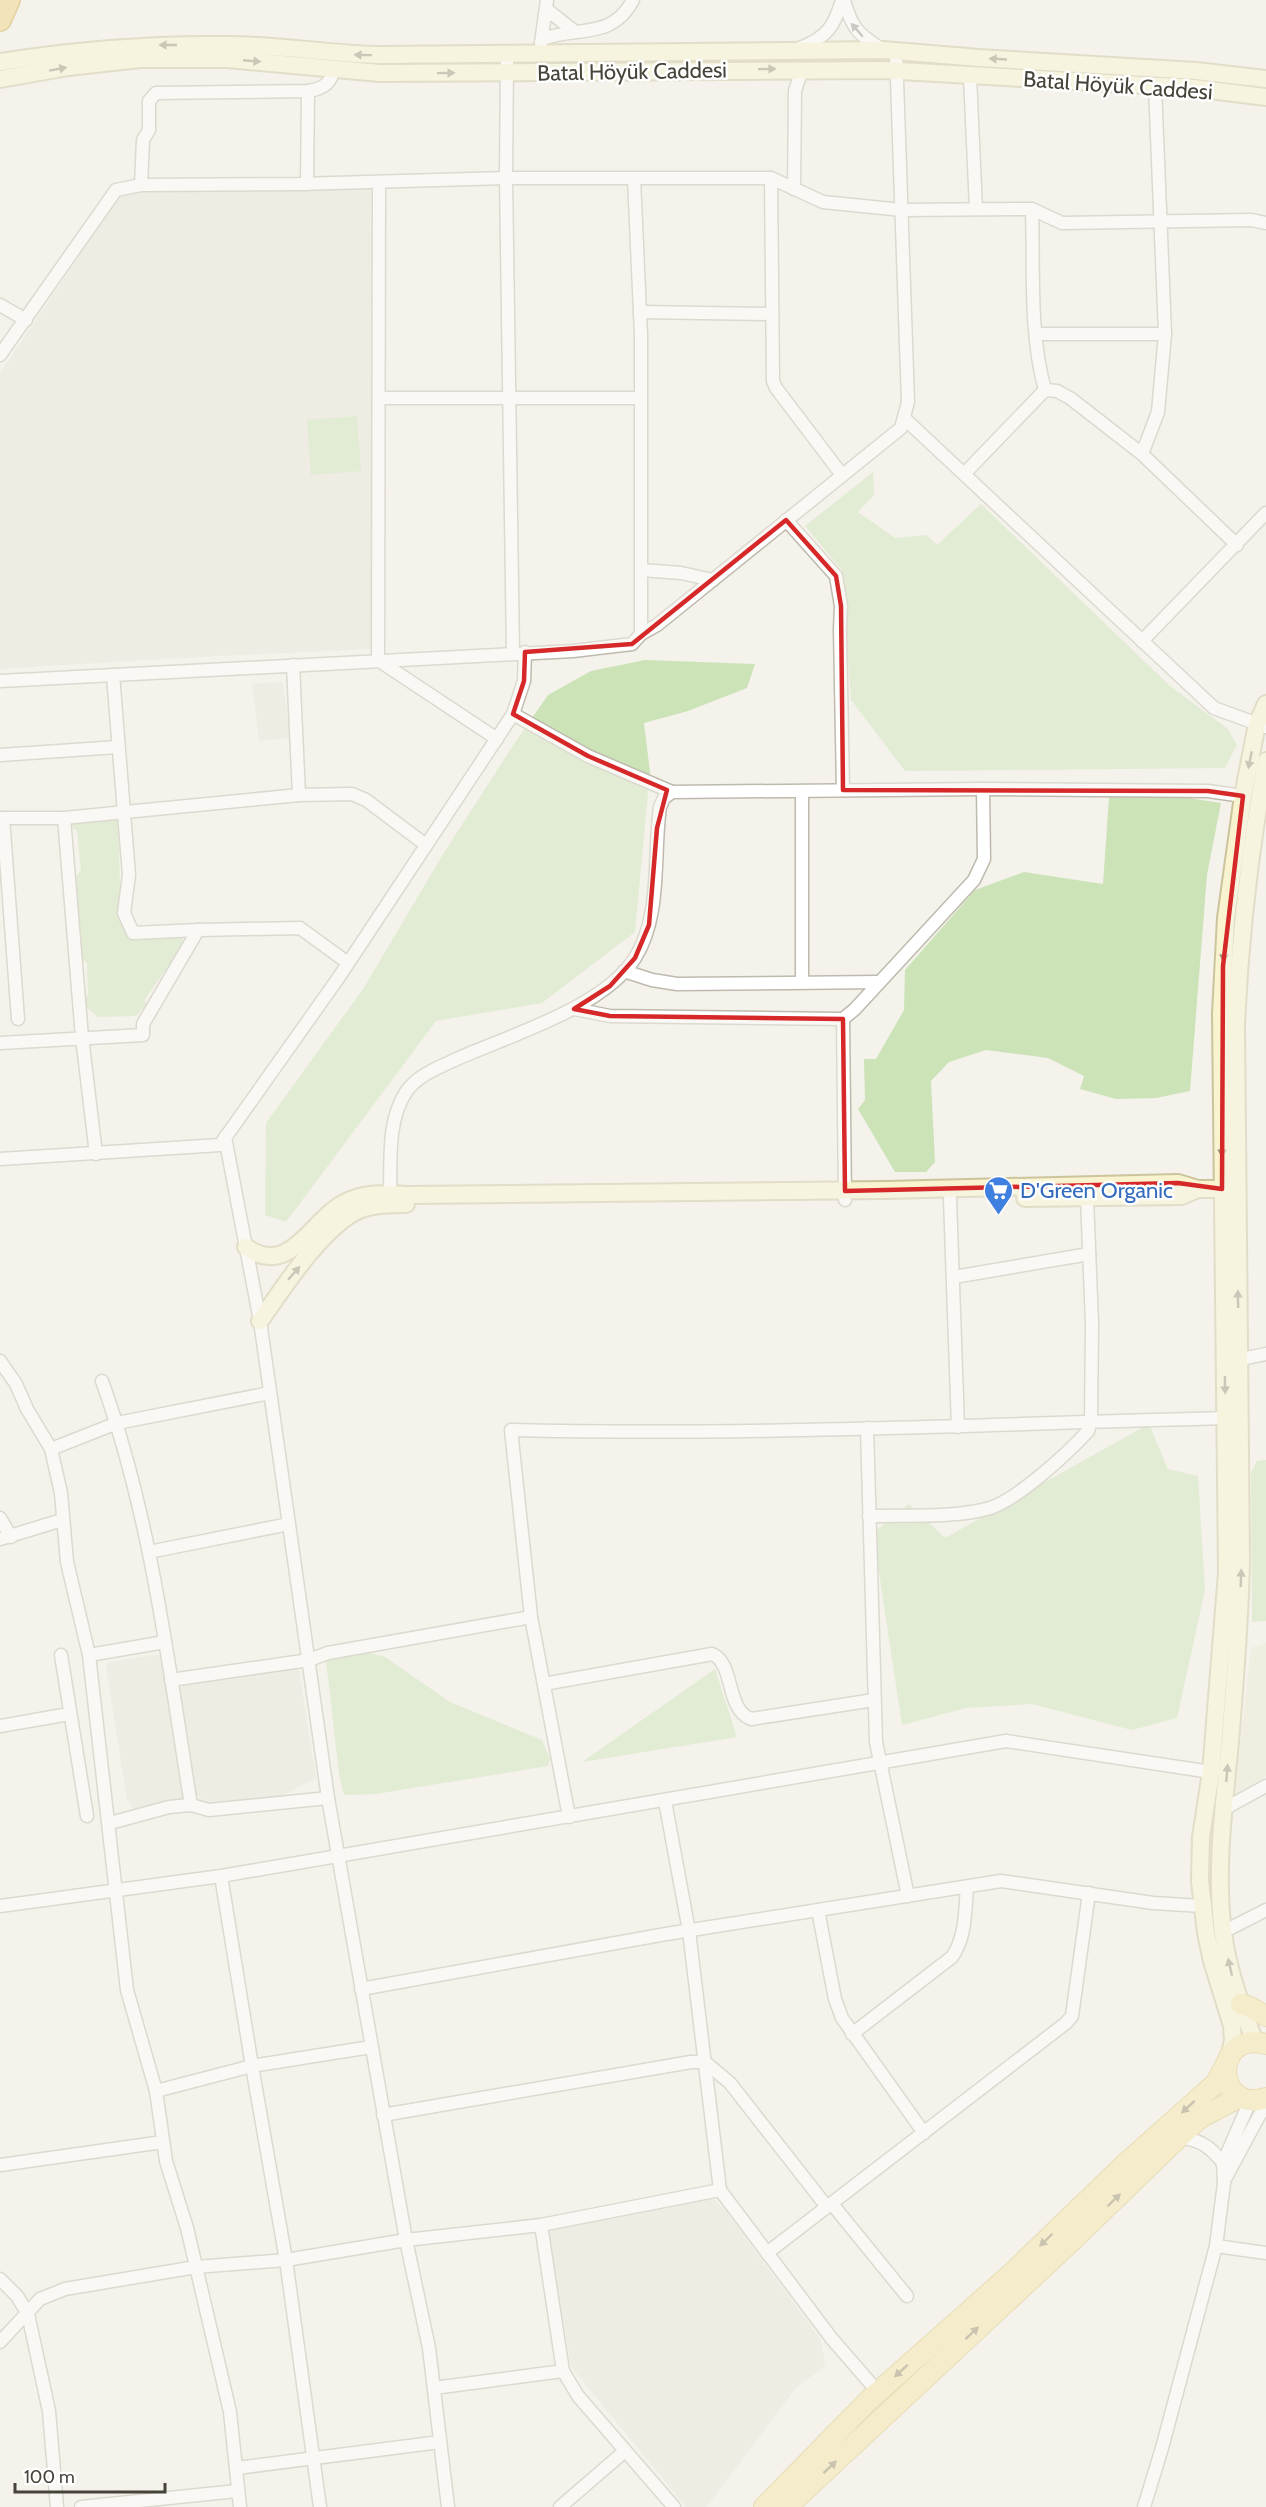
<svg xmlns="http://www.w3.org/2000/svg" width="1266" height="2507" viewBox="0 0 1266 2507" font-family="Cabin,sans-serif">
<style>
.residential{fill:#e7e4d9}
.education{fill:#ebe7d6}
.green{fill:#cce3b8}
.lines{fill:none;stroke-linecap:round;stroke-linejoin:round}
.street-casing{stroke:#bebaae;stroke-width:15}
.secondary-casing{stroke:#cbc49d;stroke-width:20}
.primary-casing{stroke:#d8c375;stroke-width:22}
.highway-casing{stroke:#cdaa4b;stroke-width:24}
.street{stroke:#fff;stroke-width:12}
.secondary{stroke:#f9f3cf;stroke-width:16}
.primary{stroke:#f4e5a4;stroke-width:20}
.highway{stroke:#efd37b;stroke-width:21}
.oneway{fill:#9a9892}
.oneway2{fill:#97927c}
.oneway3{fill:#958c69}
.marked{fill:none;stroke:#d62828;stroke-width:4.5;stroke-linejoin:round}
.labels{text-anchor:middle;stroke-width:5;stroke-linejoin:round;paint-order:stroke}
.street-label{font-size:22px;fill:#474339;stroke:#fff}
.shop-label{font-size:22px;fill:#366cbe;stroke:#fff;text-anchor:start}
</style>
<rect width="100%" height="100%" fill="#f4f2eb"/>
<g class="residential">
<polygon points="368,185 371,189 373,645 369,649 179,658 0,669 0,373 121,194 130,188"/>
<polygon points="283,682 290,738 259,741 252,684"/>
<polygon points="161,1654 185,1796 178,1802 134,1809 127,1801 106,1667 109,1662"/>
<polygon points="296,1667 299,1670 316,1778 277,1799 232,1805 202,1800 197,1795 180,1690 184,1684"/>
<polygon points="713,2198 724,2209 820,2338 826,2365 795,2389 707,2507 686,2507 571,2367 549,2234 557,2223"/>
</g>
<polygon class="education" points="1266,1643 1266,1776 1234,1797 1251,1648"/>
<g class="green">
<polygon points="357,416 361,471 311,475 307,420"/>
<polygon points="873,472 874,495 858,512 895,538 927,535 937,545 981,504 1170,686 1228,729 1237,745 1225,768 905,771 851,700 842,570 805,526"/>
<polygon points="645,660 755,664 747,688 688,711 644,723 650,772 635,932 542,1003 436,1021 286,1222 265,1215 266,1123 363,989 445,851 516,741 548,695 591,671"/>
<polygon points="1109,797 1182,797 1221,803 1207,875 1190,1091 1156,1098 1116,1099 1080,1089 1084,1076 1048,1058 986,1050 949,1062 931,1081 935,1162 926,1172 895,1172 858,1109 865,1100 864,1059 876,1059 904,1010 905,970 975,890 1024,872 1103,884"/>
<polygon points="118,815 121,923 125,925 182,932 183,948 170,972 164,972 145,999 146,1005 136,1016 98,1017 85,1006 85,998 88,995 87,963 82,959 76,876 81,871 77,831 73,828 72,817"/>
<polygon points="1149,1424 1168,1469 1198,1476 1205,1590 1177,1718 1132,1730 1032,1704 966,1708 902,1725 873,1533 909,1504 945,1538"/>
<polygon points="1266,1460 1266,1621 1252,1622 1251,1473 1257,1461"/>
<polygon points="362,1651 385,1657 450,1702 542,1740 550,1759 548,1766 376,1794 344,1795 339,1773 326,1661"/>
<polygon points="715,1669 737,1737 582,1762"/>
</g>
<g class="lines">
<defs>
<g id="street">
<path d="M844,0C852,29 858,34 883,50"/>
<polyline points="546,9 574,31"/>
<path d="M542,39C578,26 612,40 633,0"/>
<polyline points="541,43 547,0"/>
<path d="M800,48C827,37 834,27 842,0"/>
<polyline points="507,54 506,178 513,653"/>
<polyline points="970,76 976,209"/>
<polyline points="771,178 773,381 776,388 842,475"/>
<polyline points="634,179 641,335 641,634"/>
<polyline points="379,182 378,660 497,739"/>
<polyline points="307,184 308,91"/>
<path d="M141,185L143,140L149,130V101L156,93L308,91C322,89 332,84 333,69"/>
<polyline points="794,189 795,91 802,69"/>
<path d="M1032,209C1034,268 1029,333 1045,390"/>
<polyline points="0,305 26,320"/>
<polyline points="640,312 772,314"/>
<polyline points="1036,334 1165,334"/>
<polyline points="0,355 116,190 141,185 299,184 506,178 771,178 823,202 902,210 1032,209 1062,223 1251,220 1266,223"/>
<polyline points="379,398 641,398"/>
<polyline points="905,419 1214,708 1266,727"/>
<polyline points="1142,454 1158,412 1165,334 1155,86"/>
<polyline points="964,474 1045,390 1057,391 1070,398 1142,454 1237,545"/>
<polyline points="786,520 836,576 841,606 840,629 843,790"/>
<polyline points="641,570 681,573 713,580"/>
<polyline points="1142,641 1266,513"/>
<polyline points="293,665 299,795"/>
<polyline points="113,675 129,875 124,913 133,933 198,930"/>
<polyline points="0,681 573,651 632,644 641,634 657,625 901,428 908,402 896,51"/>
<polyline points="513,714 588,756 672,792 983,789 1208,791 1243,796"/>
<polyline points="0,755 118,747"/>
<polyline points="802,791 802,982"/>
<polyline points="0,818 64,818 299,795 352,794 366,800 426,845"/>
<polyline points="3,818 18,1019"/>
<polyline points="64,818 82,1037 96,1154"/>
<polyline points="624,971 652,980 677,984 879,982"/>
<polyline points="574,1009 610,1016 843,1019 855,1009 974,880 984,859 983,789"/>
<polyline points="843,1019 845,1200"/>
<polyline points="0,1043 143,1035 143,1024 198,930 300,928 348,963"/>
<polyline points="225,1137 260,1321 328,1798 406,2240 429,2348 448,2507"/>
<polyline points="0,1159 220,1145 339,977 513,714 524,681 525,652"/>
<path d="M390,1194C391,1160 387,1121 406,1092C417,1075 442,1066 459,1058C511,1035 604,1007 635,958C662,915 653,856 660,807L664,798L672,792"/>
<polyline points="950,1199 958,1427"/>
<polyline points="954,1277 1089,1254"/>
<polyline points="0,1361 16,1384 27,1409 51,1449 61,1493 67,1562 89,1655 127,1990 156,2091 166,2161 187,2228 230,2412 240,2507"/>
<polyline points="1231,1361 1266,1354"/>
<path d="M102,1381C151,1517 168,1662 191,1805"/>
<polyline points="867,1428 876,1742 908,1896"/>
<polyline points="51,1449 117,1423 270,1393"/>
<path d="M869,1516C905,1515 957,1518 990,1508C1018,1499 1068,1453 1088,1431L1091,1421L1092,1323L1087,1198"/>
<polyline points="0,1518 11,1537"/>
<polyline points="0,1539 62,1520"/>
<polyline points="149,1552 289,1524"/>
<polyline points="61,1655 87,1816"/>
<polyline points="89,1655 165,1642"/>
<polyline points="171,1680 309,1660 328,1653 531,1617"/>
<path d="M544,1684L712,1654C735,1663 725,1709 751,1719L874,1700"/>
<polyline points="0,1726 69,1714"/>
<polyline points="665,1801 689,1931 720,2190 832,2339 878,2392"/>
<polyline points="1224,1809 1266,1786"/>
<path d="M569,1817L531,1617L511,1430C749,1436 988,1424 1226,1418"/>
<polyline points="110,1823 169,1807 191,1805 209,1810 328,1798"/>
<polyline points="221,1876 252,2066 286,2260 320,2507"/>
<polyline points="0,1906 221,1876 1006,1741 1211,1772"/>
<polyline points="818,1910 835,1999 842,2018 924,2133"/>
<polyline points="1223,1932 1266,1910"/>
<polyline points="361,1989 666,1934 1001,1881 1153,1903 1202,1906"/>
<path d="M852,2034L952,1957C966,1937 965,1911 967,1887"/>
<polyline points="156,2091 252,2066 371,2047"/>
<polyline points="383,2115 691,2062 705,2062 730,2083 827,2207"/>
<path d="M1178,2138C1198,2138 1211,2147 1223,2163"/>
<polyline points="0,2165 163,2142"/>
<polyline points="1224,2181 1266,2103"/>
<polyline points="832,2204 907,2296"/>
<polyline points="541,2225 563,2371 578,2396 674,2507"/>
<polyline points="1216,2246 1266,2253"/>
<polyline points="767,2253 1066,2023 1072,2016 1089,1893"/>
<polyline points="0,2279 17,2296 28,2314 49,2411 57,2507"/>
<polyline points="0,2342 40,2299 65,2289 196,2267 286,2260 406,2240 541,2225 720,2190"/>
<polyline points="434,2388 563,2371"/>
<polyline points="237,2468 440,2442"/>
<polyline points="81,2507 237,2491"/>
<polyline points="560,2507 625,2451"/>
<polyline points="1144,2507 1162,2448 1216,2246 1224,2183 1223,2163 1250,2101"/>
</g>
<g id="secondary">
<path d="M0,62C76,50 151,44 228,45C279,45 329,54 379,55L883,50L979,58L1196,71L1266,79"/>
<polyline points="0,79 68,67 140,59 227,59 380,73 883,70 1194,88 1266,97"/>
<polyline points="1025,1198 1181,1196 1198,1189"/>
<path d="M246,1247C290,1279 312,1218 346,1202C367,1192 387,1194 410,1195L886,1190L1178,1183L1198,1189H1231"/>
<path d="M260,1321C283,1288 323,1226 359,1210C373,1204 391,1204 406,1204"/>
<path d="M1255,2042C1241,2006 1228,1971 1223,1933C1215,1869 1224,1805 1230,1742C1235,1681 1240,1620 1241,1560L1236,1024C1240,936 1250,848 1266,761"/>
<polyline points="1230,2055 1233,2040 1232,2026 1212,1961 1206,1933 1200,1881 1201,1837 1211,1772 1227,1573 1221,1014 1226,918 1243,796 1257,724 1266,704"/>
</g>
<g id="primary">
<polyline points="1241,2004 1250,2007 1266,2016"/>
<path d="M1266,2044C1212,2029 1214,2115 1266,2098"/>
<polyline points="764,2507 869,2400 1012,2273 1125,2164 1216,2083 1226,2064"/>
<polyline points="787,2507 1074,2239 1178,2138 1200,2118 1240,2097"/>
</g>
<polyline id="highway" points="0,20 9,0"/>
</defs>
<use href="#street" class="street-casing"/>
<use href="#secondary" class="secondary-casing"/>
<use href="#primary" class="primary-casing"/>
<use href="#highway" class="highway-casing"/>
<use href="#street" class="street"/>
<use href="#secondary" class="secondary"/>
<use href="#primary" class="primary"/>
<use href="#highway" class="highway"/>
</g>
<defs><path id="oneway-solid" d="M-6-.8H1V-3.2L6.5 0L1 3.2V.8H-6Z" transform="scale(1.5)"/></defs>
<use class="oneway" href="#oneway-solid" transform="translate(857 30) rotate(-131)"/>
<g class="oneway2">
<use href="#oneway-solid" transform="translate(168 45) rotate(180)"/>
<use href="#oneway-solid" transform="translate(363 55) rotate(-179)"/>
<use href="#oneway-solid" transform="translate(998 59) rotate(-177)"/>
<use href="#oneway-solid" transform="translate(252 61) rotate(5)"/>
<use href="#oneway-solid" transform="translate(58 69) rotate(-10)"/>
<use href="#oneway-solid" transform="translate(767 69) rotate(-1)"/>
<use href="#oneway-solid" transform="translate(446 73) rotate(-1)"/>
<use href="#oneway-solid" transform="translate(1250 760) rotate(101)"/>
<use href="#oneway-solid" transform="translate(1224 953) rotate(94)"/>
<use href="#oneway-solid" transform="translate(1222 1148) rotate(90)"/>
<use href="#oneway-solid" transform="translate(294 1273) rotate(-49)"/>
<use href="#oneway-solid" transform="translate(1238 1299) rotate(-91)"/>
<use href="#oneway-solid" transform="translate(1225 1385) rotate(89)"/>
<use href="#oneway-solid" transform="translate(1241 1578) rotate(-88)"/>
<use href="#oneway-solid" transform="translate(1227 1773) rotate(-85)"/>
<use href="#oneway-solid" transform="translate(1230 1967) rotate(-103)"/>
</g>
<g class="oneway3">
<use href="#oneway-solid" transform="translate(1188 2107) rotate(138)"/>
<use href="#oneway-solid" transform="translate(1114 2200) rotate(-44)"/>
<use href="#oneway-solid" transform="translate(1046 2240) rotate(136)"/>
<use href="#oneway-solid" transform="translate(972 2333) rotate(-43)"/>
<use href="#oneway-solid" transform="translate(901 2371) rotate(138)"/>
<use href="#oneway-solid" transform="translate(830 2467) rotate(-43)"/>
</g>
<path d="M0 0H1266V2507H0ZM786,520L836,576L841,606L843,790L1208,791L1243,796L1223,966L1222,1189L1178,1183L845,1191L843,1019L610,1016L574,1009L610,986L635,958L649,925L657,828L667,790L588,756L513,714L524,681L525,652L632,644Z" fill="#f4f2eb" fill-opacity=".55" fill-rule="evenodd"/>
<path class="marked" d="M786,520L836,576L841,606L843,790L1208,791L1243,796L1223,966L1222,1189L1178,1183L845,1191L843,1019L610,1016L574,1009L610,986L635,958L649,925L657,828L667,790L588,756L513,714L524,681L525,652L632,644Z"/>
<defs>
<symbol id="supermarket-pin" viewBox="-11 -11 22 30"><path d="M0 17L-7.5 6A9.5 9.5 0 1 1 7.5 6Z" fill="#3f7fe0" stroke="#fff"/><path d="M-6-5.5h2.5l.6 2H6L4.5 2H-2.5L-4.4-4H-6ZM-1.5 3.2a1.3 1.3 0 1 0 .1 0ZM3 3.2a1.3 1.3 0 1 0 .1 0Z" fill="#fff"/></symbol>
</defs>
<g fill-rule="evenodd">
<use href="#supermarket-pin" x="982" y="1174" width="33" height="45"/>
</g>
<g class="labels">
<g class="street-label">
<text transform="translate(632 71) rotate(-1)" y="8">Batal Höyük Caddesi</text>
<text transform="translate(1118 85) rotate(4)" y="8">Batal Höyük Caddesi</text>
</g>
<g class="shop-label">
<text x="1020" y="1198">D'Green Organic</text>
</g>
</g>
<path d="M15 2483v9h150v-9" fill="none" stroke="#474339" stroke-width="3"/>
<text x="24" y="2483" font-size="18" fill="#474339" stroke="#ffffff" stroke-width="4.5" paint-order="stroke">100 m</text>
</svg>
